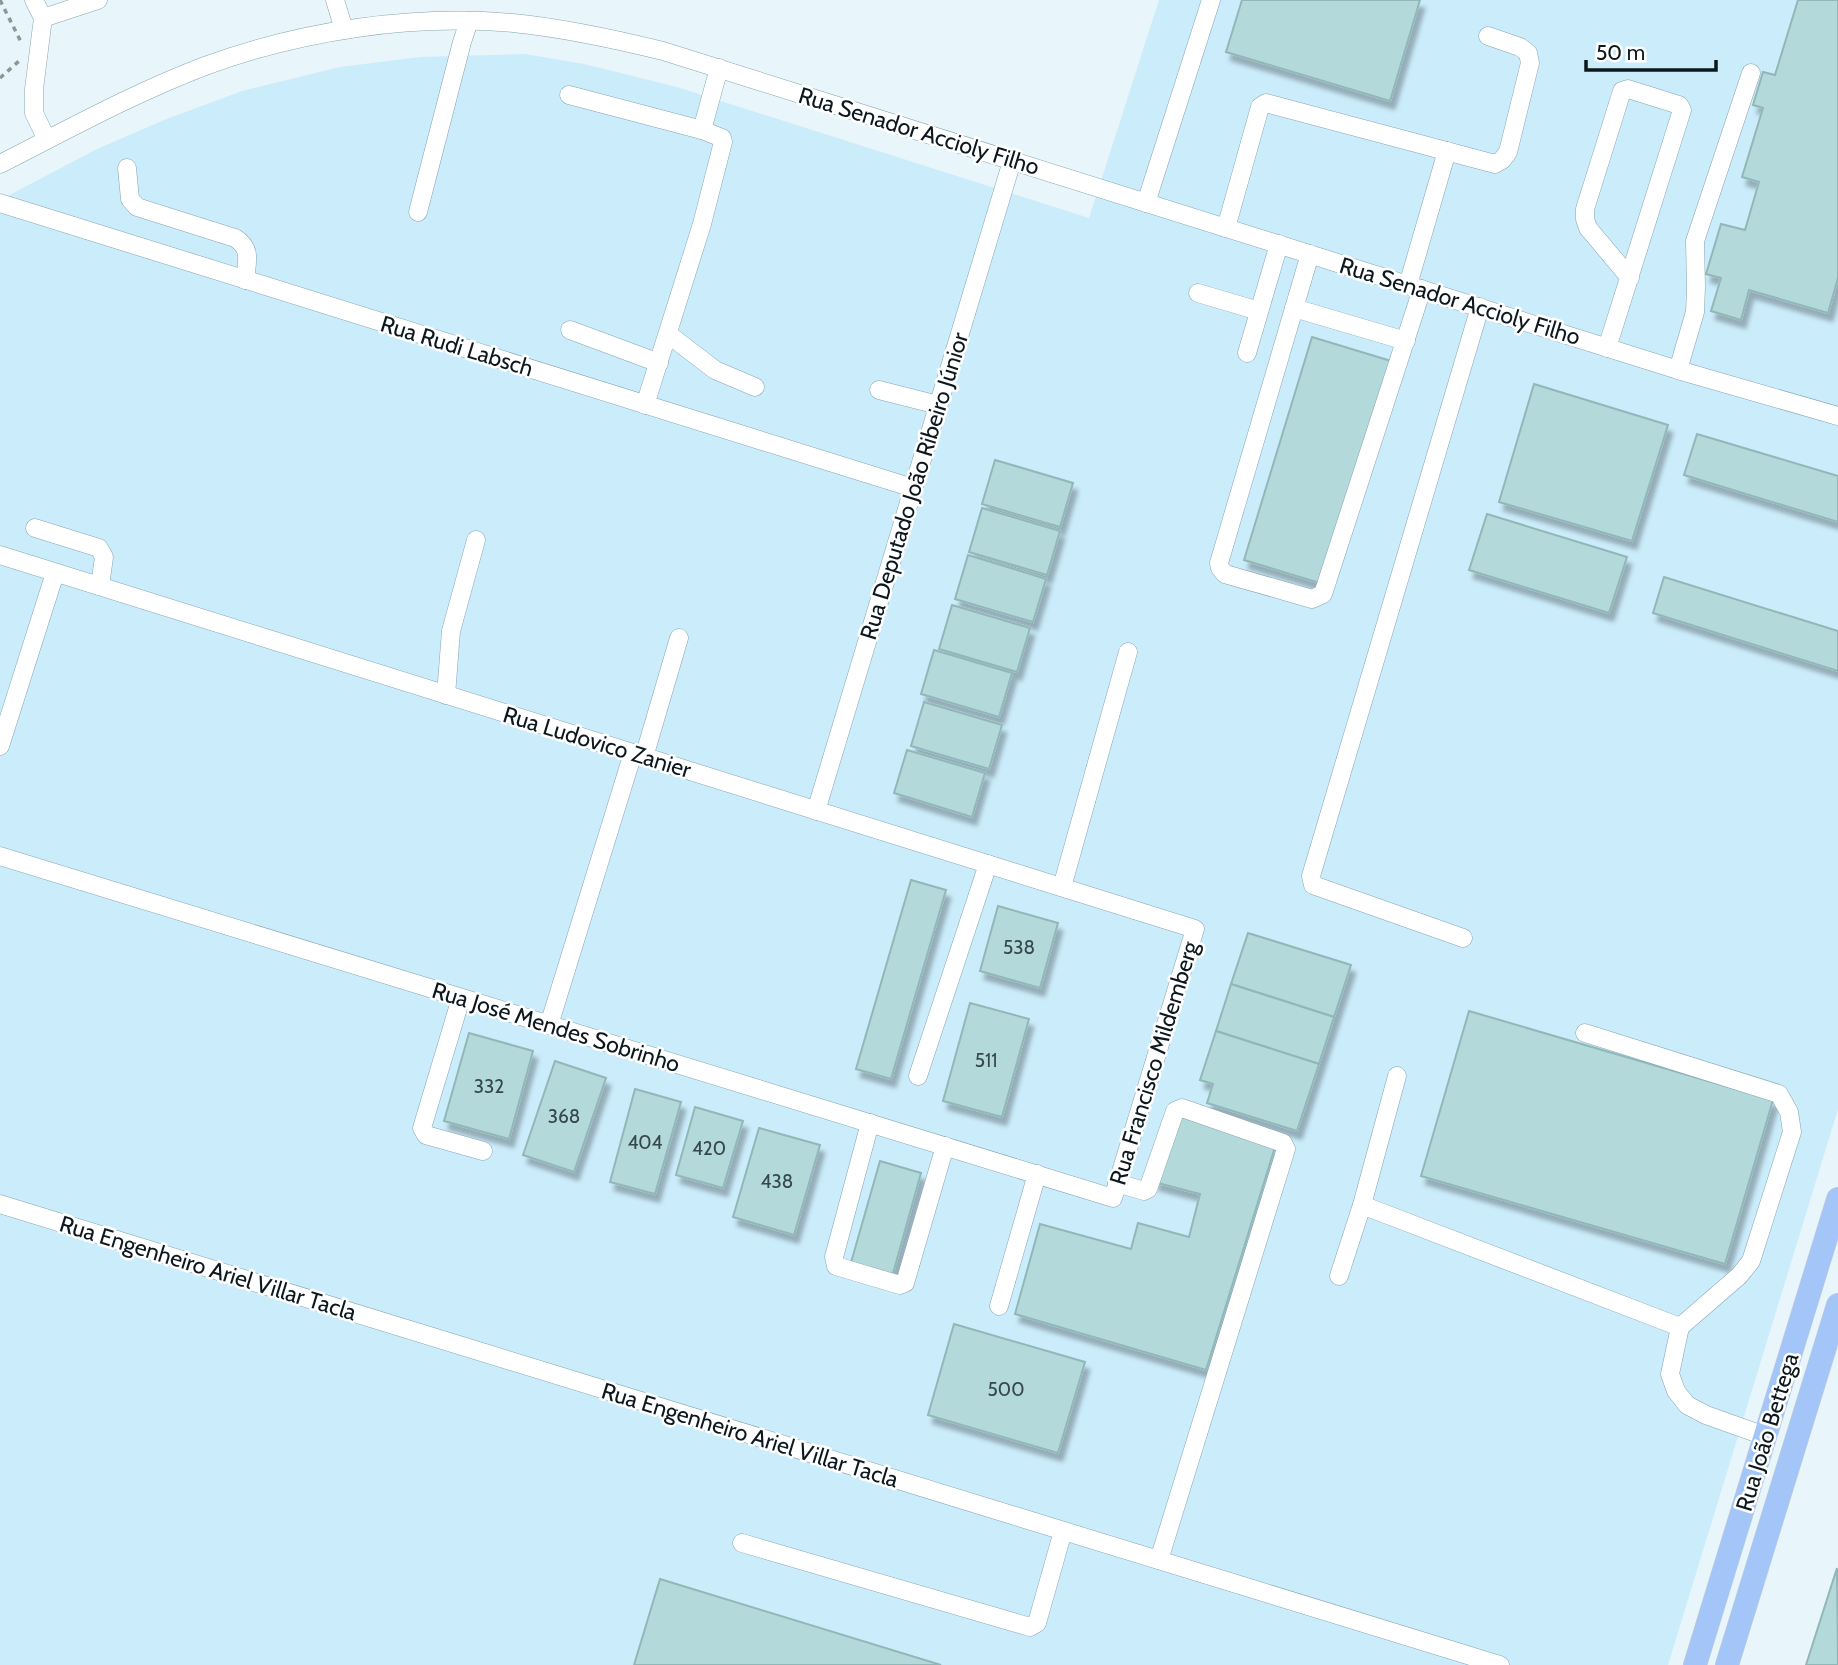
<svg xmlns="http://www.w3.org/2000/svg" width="1838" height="1665" viewBox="0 0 1838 1665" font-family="Cabin,sans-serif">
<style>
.built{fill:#cbecfb}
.building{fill:#b3d9da;stroke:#92b7b8;stroke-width:2;filter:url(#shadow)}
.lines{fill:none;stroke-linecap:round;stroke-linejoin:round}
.minor-casing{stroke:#86a5b4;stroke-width:19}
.major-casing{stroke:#ced1d2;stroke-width:24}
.path{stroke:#8b979d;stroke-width:3.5;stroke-dasharray:5 5;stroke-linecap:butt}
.minor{stroke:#fff;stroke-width:18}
.major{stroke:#a3c5f8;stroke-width:23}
.labels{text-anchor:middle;stroke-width:5;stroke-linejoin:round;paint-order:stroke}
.number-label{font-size:19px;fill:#36484c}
.street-label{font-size:23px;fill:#0c181d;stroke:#fff}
</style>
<defs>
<filter id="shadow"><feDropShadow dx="4.5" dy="8" stdDeviation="2" flood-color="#0004"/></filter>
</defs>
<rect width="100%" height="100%" fill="#e8f5fb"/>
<polygon class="built" points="1159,0 1838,0 1838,1109 1668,1665 0,1665 0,200 97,149 164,120 242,91 340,67 421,57 525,54 584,64 677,87 1089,218"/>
<g class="building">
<polygon points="1242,0 1420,0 1390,101 1226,52"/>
<polygon points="1798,0 1838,0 1838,278 1828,313 1749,290 1741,320 1711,311 1721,278 1706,274 1721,224 1745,230 1759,182 1742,177 1763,108 1753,105 1763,72 1775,75"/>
<polygon points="1312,337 1391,361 1323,584 1244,560"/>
<polygon points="1534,384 1668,425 1632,541 1499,502"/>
<polygon points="1697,434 1838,476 1838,522 1684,475"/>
<polygon points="995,460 1073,483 1060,527 982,504"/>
<polygon points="982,508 1060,531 1047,575 969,552"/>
<polygon points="1487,514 1627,557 1609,613 1469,570"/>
<polygon points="968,555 1046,579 1033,622 955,599"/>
<polygon points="1664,577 1838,631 1838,671 1653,613"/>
<polygon points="952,605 1030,628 1017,672 939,649"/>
<polygon points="934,650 1012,673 999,717 921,694"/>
<polygon points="924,702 1002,725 989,769 911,746"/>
<polygon points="907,750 985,773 972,817 894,793"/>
<polygon points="911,880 946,890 891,1079 856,1069"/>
<polygon points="998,906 1058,923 1040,988 980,971"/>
<polygon points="1248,933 1351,965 1334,1017 1231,984"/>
<polygon points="1231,984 1334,1017 1319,1064 1216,1031"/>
<polygon points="970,1003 1029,1019 1002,1117 943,1101"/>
<polygon points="1469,1011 1773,1100 1725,1264 1421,1176"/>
<polygon points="1216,1031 1319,1064 1297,1131 1207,1103 1213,1084 1200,1080"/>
<polygon points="469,1033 533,1051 509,1139 444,1121"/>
<polygon points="555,1061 606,1078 574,1172 523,1155"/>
<polygon points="635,1089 681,1102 655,1194 610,1182"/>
<polygon points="695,1107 743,1121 723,1188 676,1175"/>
<polygon points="1176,1115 1275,1147 1206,1370 1015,1314 1040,1224 1131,1249 1138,1223 1189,1237 1200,1194 1154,1182"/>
<polygon points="759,1128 820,1145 794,1235 733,1217"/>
<polygon points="880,1161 921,1173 892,1277 850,1266"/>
<polygon points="954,1324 1085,1362 1058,1453 928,1415"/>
<polygon points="1837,1568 1838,1665 1806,1665"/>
<polygon points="660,1579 941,1665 634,1665"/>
</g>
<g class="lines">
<defs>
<g id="minor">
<polyline points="34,0 43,18 98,0"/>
<polyline points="335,0 344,30"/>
<polyline points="43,18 34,89 34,113 47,140"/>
<polyline points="569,95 702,130 719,68"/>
<path d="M0,164C67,130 134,93 205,66C300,31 412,14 513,23C564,28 614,39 663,51L1678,370L1838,416"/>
<path d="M127,168L130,199L137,207L235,238C252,248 247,262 245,280"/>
<polyline points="0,203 913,488"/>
<polyline points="1146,203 1211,0"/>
<polyline points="418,212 462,42 469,21"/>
<polyline points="1226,228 1260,107 1266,103 1495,164 1502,160 1508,152 1530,63 1528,53 1520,47 1488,36"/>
<polyline points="1310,254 1219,563 1220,568 1225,574 1312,599 1323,594 1422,289"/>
<polyline points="1408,285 1447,151"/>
<polyline points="1198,293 1259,311"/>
<polyline points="1294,308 1406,341"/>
<polyline points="570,330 659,363"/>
<polyline points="668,334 715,370 755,387"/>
<polyline points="1607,348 1682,110 1679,105 1628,89 1622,91 1585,209 1585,219 1588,228 1630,278"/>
<polyline points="1247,353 1279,244"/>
<polyline points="1678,370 1695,312 1696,287 1695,241 1751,73"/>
<polyline points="879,390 938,405"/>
<polyline points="645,405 702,224 723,142 722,138 702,130"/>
<polyline points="35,528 99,548 104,557 100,586"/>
<polyline points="0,555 1195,929 1113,1198 0,856"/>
<polyline points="446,695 451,631 476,540"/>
<polyline points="0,746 55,573"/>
<polyline points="644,757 679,638"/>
<polyline points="816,811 1012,161"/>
<polyline points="1062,887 1128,652"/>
<polyline points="1463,938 1313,885 1311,876 1480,307"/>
<polyline points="461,998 422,1128 426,1135 483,1151"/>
<polyline points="549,1025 633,753"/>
<polyline points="1585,1033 1779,1094 1789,1112 1792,1132 1751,1261 1739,1276 1680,1327"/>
<polyline points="918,1076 988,864"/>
<polyline points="870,1123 834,1257 836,1266 900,1285 905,1283 945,1146"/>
<polyline points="1117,1183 1144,1191 1148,1189 1175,1111 1182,1108 1283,1143 1286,1149 1159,1560"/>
<polyline points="0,1204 1500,1665"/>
<polyline points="1362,1205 1397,1076"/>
<polyline points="1339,1276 1362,1205 1680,1327 1670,1374 1676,1391 1687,1405 1706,1415 1765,1436"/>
<polyline points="999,1306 1037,1174"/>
<polyline points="742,1543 1030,1627 1037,1623 1063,1531"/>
</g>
<g id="major">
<polyline points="1695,1665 1838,1199"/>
<polyline points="1727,1665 1838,1305"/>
</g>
</defs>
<use href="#minor" class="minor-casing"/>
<use href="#major" class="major-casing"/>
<g class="path">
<polyline points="0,0 22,44"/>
<polyline points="0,78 19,61"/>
</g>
<use href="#minor" class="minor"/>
<use href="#major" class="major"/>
</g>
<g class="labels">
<g class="number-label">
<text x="1019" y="954">538</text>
<text x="986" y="1067">511</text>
<text x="489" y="1093">332</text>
<text x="564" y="1123">368</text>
<text x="645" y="1149">404</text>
<text x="709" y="1155">420</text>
<text x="777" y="1188">438</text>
<text x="1006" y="1396">500</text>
</g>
<g class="street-label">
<text transform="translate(919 131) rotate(17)" y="8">Rua Senador Accioly Filho</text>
<text transform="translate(1460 301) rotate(17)" y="8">Rua Senador Accioly Filho</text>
<text transform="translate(457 346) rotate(17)" y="8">Rua Rudi Labsch</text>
<text transform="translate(914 486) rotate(-73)" y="8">Rua Deputado João Ribeiro Júnior</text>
<text transform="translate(597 742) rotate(17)" y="8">Rua Ludovico Zanier</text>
<text transform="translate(556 1027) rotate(17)" y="8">Rua José Mendes Sobrinho</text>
<text transform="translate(1154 1063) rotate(-73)" y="8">Rua Francisco Mildemberg</text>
<text transform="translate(208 1268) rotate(17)" y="8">Rua Engenheiro Ariel Villar Tacla</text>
<text transform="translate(1767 1432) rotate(-73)" y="8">Rua João Bettega</text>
<text transform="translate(750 1435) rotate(17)" y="8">Rua Engenheiro Ariel Villar Tacla</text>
</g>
</g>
<path d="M1586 60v10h130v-10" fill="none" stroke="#0c181d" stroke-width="3.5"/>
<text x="1596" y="60" font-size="21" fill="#0c181d" stroke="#ffffff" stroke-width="5" paint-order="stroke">50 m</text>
</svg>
